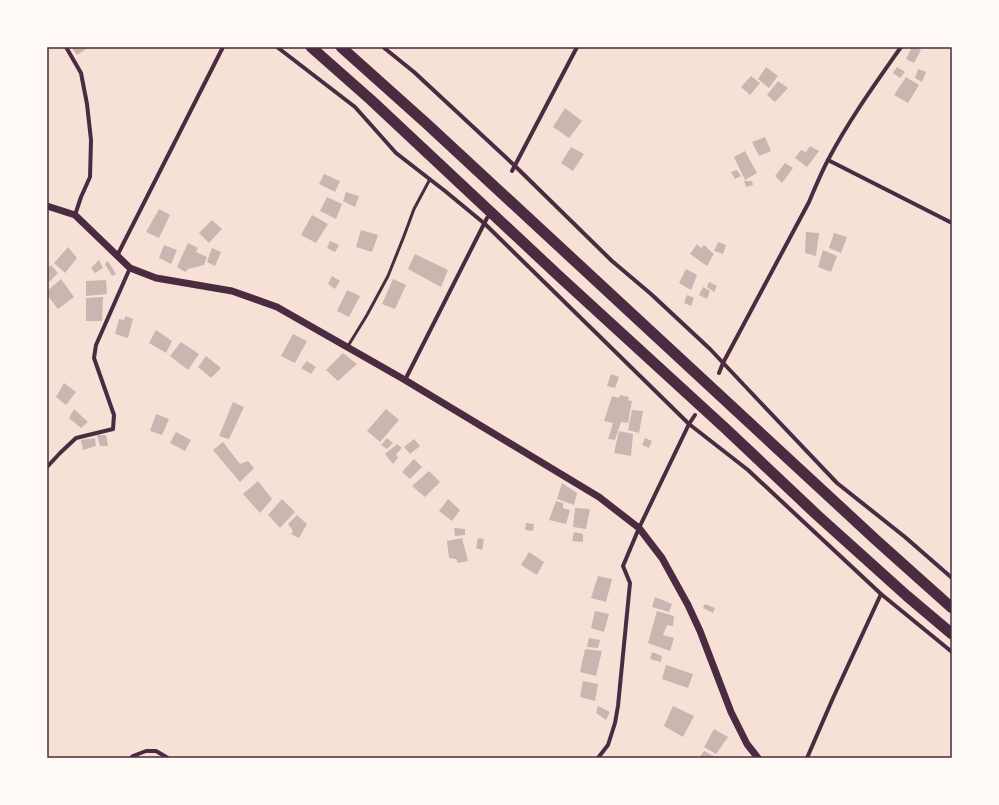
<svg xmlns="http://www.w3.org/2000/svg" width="999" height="805" viewBox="0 0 999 805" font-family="'Crimson Pro',serif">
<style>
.building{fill:#ccb4b1}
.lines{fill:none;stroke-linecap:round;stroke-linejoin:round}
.service{stroke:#4a2c40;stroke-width:3}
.minor{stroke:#4a2c40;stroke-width:4}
.tertiary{stroke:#4a2c40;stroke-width:7}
.motorway{stroke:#4a2c40;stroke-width:11}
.neatline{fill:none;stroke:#4a2c40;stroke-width:1.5}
</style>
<rect width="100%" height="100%" fill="#f7e1d7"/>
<g class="building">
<polygon points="71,47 89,47 77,55"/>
<polygon points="912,47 916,47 921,50 914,63 906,59"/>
<polygon points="766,67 778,76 769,88 758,79"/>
<polygon points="897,67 905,72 900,78 893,73"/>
<polygon points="918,69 926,72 922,82 915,78"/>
<polygon points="751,76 760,83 750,95 741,87"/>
<polygon points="906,77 919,85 908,103 894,95"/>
<polygon points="778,81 788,88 775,102 767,95"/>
<polygon points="565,108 582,121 569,138 553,127"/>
<polygon points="765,137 771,151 759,156 752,142"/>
<polygon points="810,146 819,151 807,167 795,158 801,150 806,152"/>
<polygon points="571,147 584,154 573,171 561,163"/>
<polygon points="745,151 757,173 745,180 734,157"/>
<polygon points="785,163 793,168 782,183 775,176"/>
<polygon points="737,170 741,176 735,179 731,172"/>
<polygon points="324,174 340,181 335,192 319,184"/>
<polygon points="744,181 752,181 753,185 746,187"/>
<polygon points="346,192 359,196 355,207 343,201"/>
<polygon points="327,197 342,204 336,219 320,211"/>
<polygon points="159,209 170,215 159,238 146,232"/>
<polygon points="312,215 328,224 316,243 301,235"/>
<polygon points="212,220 222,229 209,243 199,233"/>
<polygon points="361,230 378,235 372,252 356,247"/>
<polygon points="806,232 819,233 816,256 805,253"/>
<polygon points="834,233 847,237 841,253 829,248"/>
<polygon points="330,241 339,245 335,252 327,248"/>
<polygon points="718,242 726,245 723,254 714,251"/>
<polygon points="188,243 198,248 196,252 207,257 204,265 188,269 185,272 177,267"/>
<polygon points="697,244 701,248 704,245 714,254 707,266 690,254"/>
<polygon points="164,245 177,250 171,264 159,258"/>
<polygon points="68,247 77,258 65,273 54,263"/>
<polygon points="212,248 221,252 215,266 207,262"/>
<polygon points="823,250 837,256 831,272 818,267"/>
<polygon points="415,254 448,270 441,287 408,269"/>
<polygon points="99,260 103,268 95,273 91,268"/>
<polygon points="108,261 116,274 112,276 105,264"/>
<polygon points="51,265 58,273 49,282 47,280 47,269"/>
<polygon points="686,269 697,275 691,290 679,283"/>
<polygon points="332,276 340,281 335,289 328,284"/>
<polygon points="61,279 74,297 58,309 47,295 47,291"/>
<polygon points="393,279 406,285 395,309 382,304"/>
<polygon points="106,280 107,294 86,296 86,281"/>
<polygon points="709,282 717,286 714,292 707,287"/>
<polygon points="703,287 710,291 707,299 699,295"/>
<polygon points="347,290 360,296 349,317 337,311"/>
<polygon points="687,295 694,298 691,306 684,303"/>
<polygon points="103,297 102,321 86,321 86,298"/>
<polygon points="126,316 133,319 128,338 115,334 119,319 124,320"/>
<polygon points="156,330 172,341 166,353 149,343"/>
<polygon points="293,334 307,341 295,363 281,356"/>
<polygon points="181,342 199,354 188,370 170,356"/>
<polygon points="343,353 357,364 338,381 326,370"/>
<polygon points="206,356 221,368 211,378 198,367"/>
<polygon points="307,361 316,367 311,374 301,368"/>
<polygon points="611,374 619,377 615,388 607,386"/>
<polygon points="64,383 76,392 66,405 56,397"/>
<polygon points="620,395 629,397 628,400 632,401 628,423 621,422 615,440 608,439 613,423 604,421 612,396 619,398"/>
<polygon points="233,402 244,407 229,439 219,436"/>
<polygon points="74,409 88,422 81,428 69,418"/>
<polygon points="386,409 399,420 380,442 367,431"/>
<polygon points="632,410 643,411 639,433 628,430"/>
<polygon points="156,414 169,419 162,435 150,431"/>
<polygon points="619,431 633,434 631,456 614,453"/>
<polygon points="176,432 191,440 185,451 170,443"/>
<polygon points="97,435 106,435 108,446 100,446"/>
<polygon points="95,438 96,446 83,450 81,440"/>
<polygon points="387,438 393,443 387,449 381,445"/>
<polygon points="645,438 652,441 649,448 642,445"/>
<polygon points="414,439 420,446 410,454 404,447"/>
<polygon points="223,442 240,464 248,461 254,468 240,482 213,450"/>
<polygon points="397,444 402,448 396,454 398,458 393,464 385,454"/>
<polygon points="414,459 422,467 410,479 402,472"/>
<polygon points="429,471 440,482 425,497 412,486"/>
<polygon points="258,481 272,499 260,513 243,494"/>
<polygon points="562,483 577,493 574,505 557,499"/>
<polygon points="282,499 295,512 280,528 268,515"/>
<polygon points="448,499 460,510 452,521 439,511"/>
<polygon points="556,501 563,503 563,508 570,510 566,524 549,520"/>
<polygon points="575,508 590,509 586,529 573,527"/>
<polygon points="297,515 307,524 299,538 291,534 293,531 288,524"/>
<polygon points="526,523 534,524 533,531 525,530"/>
<polygon points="454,528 465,529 465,535 455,536"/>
<polygon points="574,532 583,534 583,542 572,541"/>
<polygon points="462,538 468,561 458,563 456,559 449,558 447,541"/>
<polygon points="478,538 484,539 482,550 476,548"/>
<polygon points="529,552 544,562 537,575 521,565"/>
<polygon points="598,576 612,579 606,602 591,598"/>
<polygon points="655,597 672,604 669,612 652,607"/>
<polygon points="705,604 715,608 713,613 703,608"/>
<polygon points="595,611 609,614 604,632 591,628"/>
<polygon points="657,611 674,616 673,626 667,625 663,635 674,638 670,651 648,643"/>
<polygon points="589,638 600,640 598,648 587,647"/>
<polygon points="585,649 602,651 596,676 580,672"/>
<polygon points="652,652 662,656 661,662 650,659"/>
<polygon points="666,665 693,674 688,688 662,679"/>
<polygon points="583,681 598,684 595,701 580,697"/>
<polygon points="598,706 610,712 606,720 596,713"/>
<polygon points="673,706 694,716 683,737 664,726"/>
<polygon points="714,729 728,737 716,754 704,747"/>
<polygon points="704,751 717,758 699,758"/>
</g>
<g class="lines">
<polyline class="service" points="348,346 367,315 388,276 404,236 414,209 430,179"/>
<g class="minor">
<polyline points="66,47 81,73 87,104 91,140 90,177 81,197 75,215"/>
<polyline points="277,47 355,107 396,153 445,191 485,224 689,424 748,470 881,594 952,652"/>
<polyline points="383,47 414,72 514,165 612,261 651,294 710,349 760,402 837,483 905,537 952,578"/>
<polyline points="828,160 952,223"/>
<polyline points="512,171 577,47"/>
<polyline points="117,256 223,47"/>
<path d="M719,373L723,363L809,202C815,188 821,173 828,160C849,120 875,84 901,47"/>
<polyline points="405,380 487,218"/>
<polyline points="47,467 60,453 76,438 113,429 114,415 94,358 96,345 130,268"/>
<polyline points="131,758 133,756 146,751 156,751 168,758"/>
<polyline points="598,758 608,745 615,723 618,706 630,583 623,566 639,528 689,424 695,415"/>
<polyline points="807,758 833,698 881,594"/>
</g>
<polyline class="tertiary" points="47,206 75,215 130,268 156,278 232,291 277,307 405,380 599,497 639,528 662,558 688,605 700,631 731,712 747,744 758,758"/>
<g class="motorway">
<polyline points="311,47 371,100 560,277 726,429 817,515 907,596 952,634"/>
<polyline points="341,47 427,124 876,540 952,608"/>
</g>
</g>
<rect width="999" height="805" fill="none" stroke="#fffaf5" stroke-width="96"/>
<rect x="48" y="48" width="903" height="709" class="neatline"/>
</svg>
